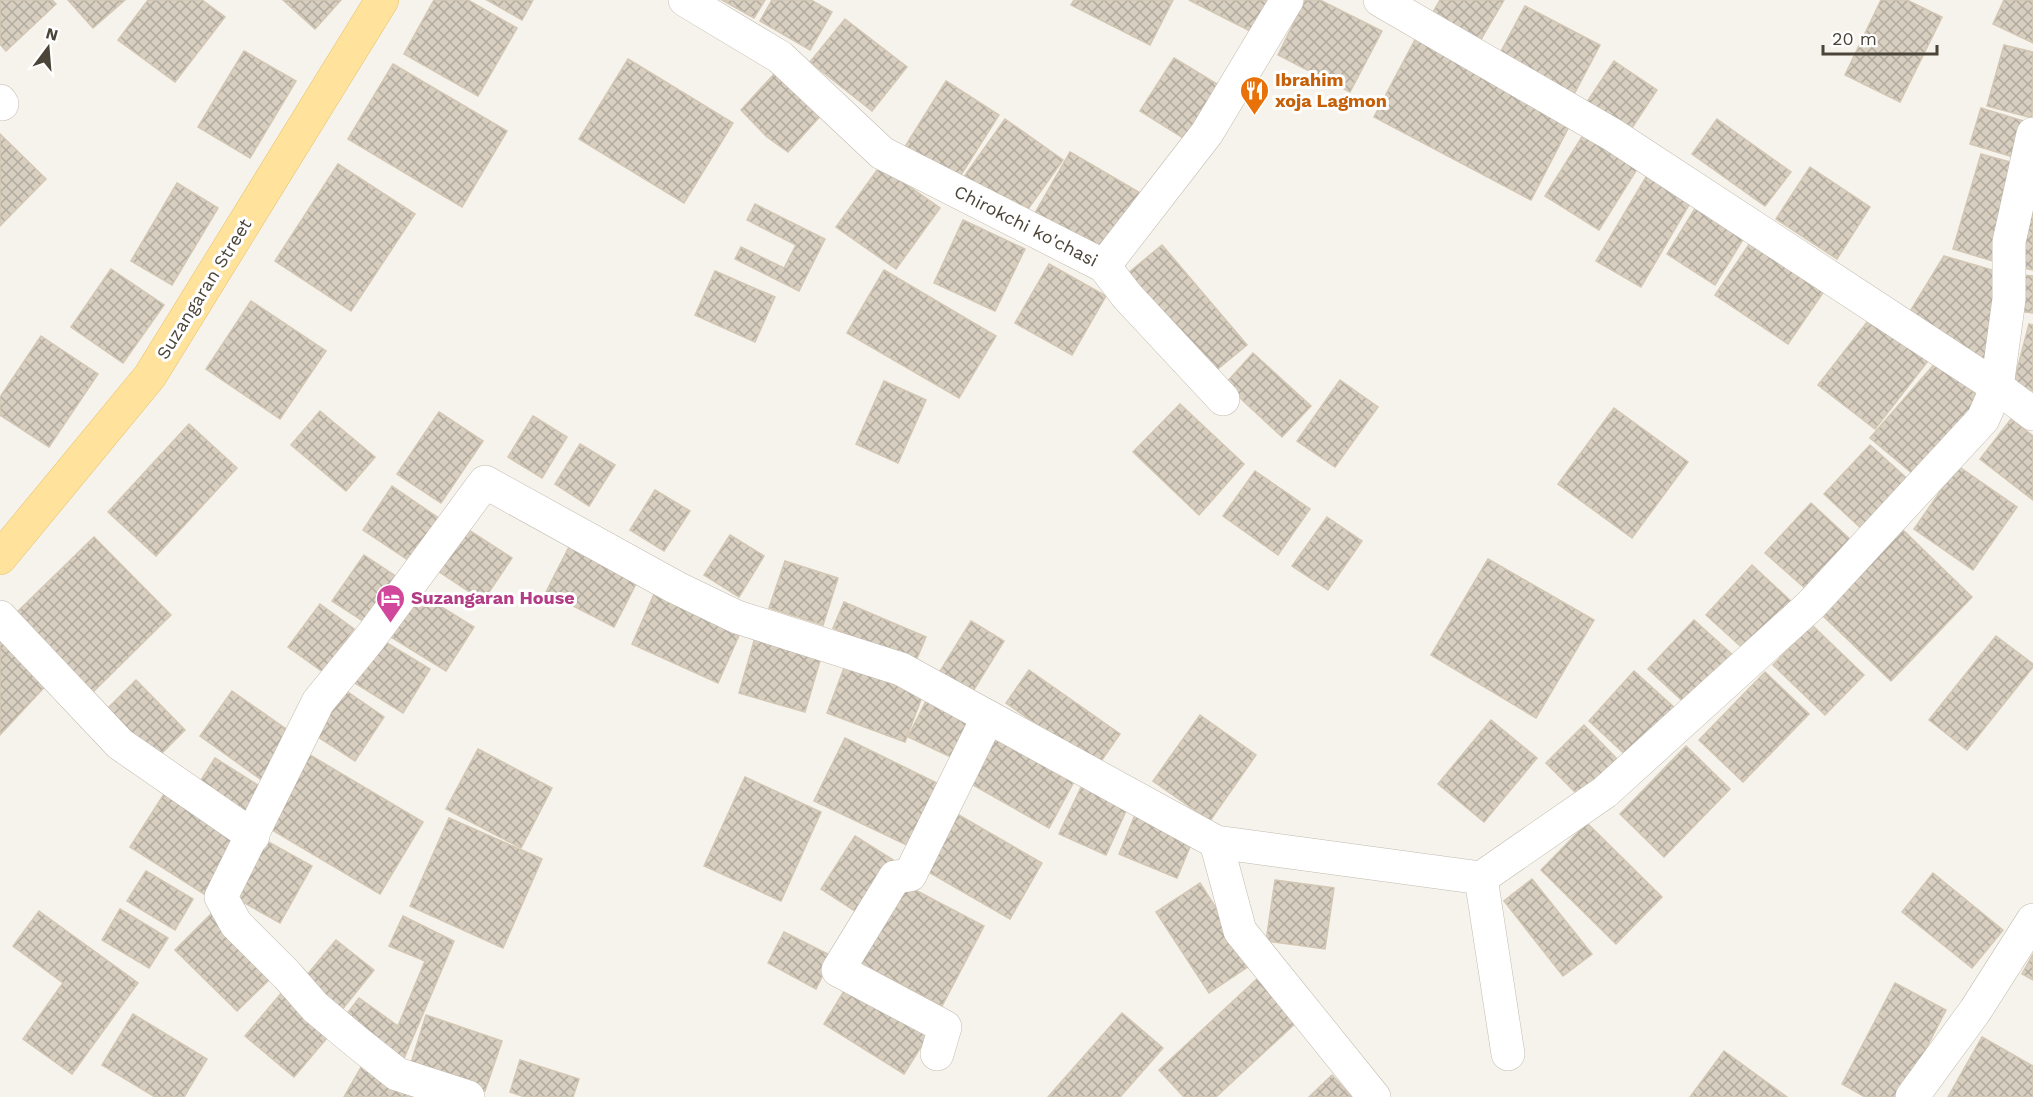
<svg xmlns="http://www.w3.org/2000/svg" width="2033" height="1097" viewBox="0 0 2033 1097" font-family="'Work Sans',sans-serif">
<style>
.building{fill:url(#building-cross-hatch);stroke:#d3c7b4;stroke-width:1.5}
.lines{fill:none;stroke-linecap:round;stroke-linejoin:round}
.minor-casing{stroke:#c2bbae;stroke-width:34}
.major-casing{stroke:#e6c16a;stroke-width:34}
.minor{stroke:#fff;stroke-width:33}
.major{stroke:#ffe39c;stroke-width:33}
.labels{text-anchor:middle;stroke-width:6;stroke-linejoin:round;paint-order:stroke}
.food-label{font-size:18px;font-weight:bold;fill:#c56008;stroke:#fff;text-anchor:start}
.street-label{font-size:18px;fill:#4b4439;stroke:#fff}
.hotel-label{font-size:18px;font-weight:bold;fill:#b23c85;stroke:#fff;text-anchor:start}
</style>
<defs>
<pattern id="building-cross-hatch" width="8" height="8" patternUnits="userSpaceOnUse" patternTransform="scale(1.5)"><rect width="8" height="8" fill="#d8cfc1"/><path d="M0 0l8 8M0 8l8-8" fill="none" stroke="#b1aa9e"/></pattern>
</defs>
<rect width="100%" height="100%" fill="#f6f3ec"/>
<g class="building">
<polygon points="0,0 52,0 56,4 6,51 0,44"/>
<polygon points="68,0 125,0 93,28"/>
<polygon points="148,0 202,0 225,17 175,82 118,40"/>
<polygon points="283,0 341,0 315,29"/>
<polygon points="434,0 468,0 517,28 478,96 404,54"/>
<polygon points="487,0 533,0 522,20"/>
<polygon points="722,0 765,0 754,18"/>
<polygon points="772,0 811,0 832,12 810,50 760,21"/>
<polygon points="1074,0 1173,0 1150,45 1071,5"/>
<polygon points="1189,0 1276,0 1258,35"/>
<polygon points="1305,0 1320,0 1382,31 1350,92 1278,55"/>
<polygon points="1440,0 1504,0 1476,48 1428,21"/>
<polygon points="1881,0 1907,0 1942,17 1900,102 1845,75"/>
<polygon points="2004,0 2033,0 2033,43 1993,24"/>
<polygon points="1525,6 1600,45 1572,98 1497,59"/>
<polygon points="845,19 907,67 872,111 810,62"/>
<polygon points="1417,36 1574,117 1531,200 1374,117"/>
<polygon points="2004,45 2033,52 2032,118 1987,106"/>
<polygon points="244,51 296,81 250,158 198,127"/>
<polygon points="1174,58 1222,87 1188,141 1140,111"/>
<polygon points="628,59 733,123 684,203 579,139"/>
<polygon points="1614,61 1657,90 1628,134 1585,105"/>
<polygon points="393,64 507,131 462,207 348,139"/>
<polygon points="775,73 822,114 788,152 767,137 741,110"/>
<polygon points="946,81 999,115 954,186 901,153"/>
<polygon points="1981,108 2030,123 2020,159 1970,144"/>
<polygon points="1005,119 1063,160 1021,219 963,178"/>
<polygon points="1717,119 1791,172 1765,206 1692,154"/>
<polygon points="1585,132 1639,166 1599,230 1545,196"/>
<polygon points="0,134 46,179 0,226"/>
<polygon points="1070,152 1142,194 1106,254 1035,213"/>
<polygon points="1981,154 2021,165 1993,261 1953,249"/>
<polygon points="338,164 415,214 351,311 275,261"/>
<polygon points="880,166 940,208 896,269 836,227"/>
<polygon points="1810,167 1870,207 1837,259 1776,219"/>
<polygon points="1649,172 1693,198 1641,287 1596,261"/>
<polygon points="177,183 218,208 172,285 131,261"/>
<polygon points="2033,199 2033,270 2018,267"/>
<polygon points="1699,202 1747,233 1715,285 1667,254"/>
<polygon points="755,204 825,239 799,291 735,259 741,247 784,268 796,245 747,220"/>
<polygon points="963,220 1025,249 995,311 934,283"/>
<polygon points="1754,237 1827,287 1788,344 1715,295"/>
<polygon points="1162,245 1247,345 1213,373 1127,274"/>
<polygon points="1944,256 2006,274 1986,362 1909,313"/>
<polygon points="1049,264 1106,296 1072,355 1015,323"/>
<polygon points="111,269 164,305 123,363 71,327"/>
<polygon points="884,270 996,336 959,398 847,333"/>
<polygon points="715,271 775,297 755,342 695,315"/>
<polygon points="2023,275 2033,276 2033,313 2019,311"/>
<polygon points="251,301 326,351 280,419 206,369"/>
<polygon points="1871,317 1928,361 1875,429 1818,385"/>
<polygon points="2029,324 2033,325 2033,391 2013,385"/>
<polygon points="41,336 98,374 49,447 0,415 0,397"/>
<polygon points="1253,353 1311,406 1282,437 1225,384"/>
<polygon points="1937,361 1987,403 1919,479 1870,438"/>
<polygon points="1340,380 1378,407 1335,467 1297,441"/>
<polygon points="884,381 926,400 898,463 856,444"/>
<polygon points="1180,404 1244,464 1199,515 1133,452"/>
<polygon points="1614,408 1688,462 1632,538 1558,484"/>
<polygon points="320,411 375,457 346,491 291,445"/>
<polygon points="439,412 483,441 441,503 397,474"/>
<polygon points="533,416 567,437 542,478 508,457"/>
<polygon points="2011,419 2033,436 2033,500 1980,459"/>
<polygon points="189,424 237,468 156,556 108,512"/>
<polygon points="580,444 615,465 589,506 555,484"/>
<polygon points="1870,445 1911,482 1865,532 1824,494"/>
<polygon points="1958,466 2017,507 1973,570 1914,529"/>
<polygon points="1255,471 1310,509 1278,555 1223,516"/>
<polygon points="392,486 440,519 411,562 363,530"/>
<polygon points="655,490 690,511 664,551 630,530"/>
<polygon points="1811,503 1852,541 1807,590 1765,553"/>
<polygon points="1327,517 1362,541 1328,590 1292,566"/>
<polygon points="464,527 512,558 483,601 435,569"/>
<polygon points="1902,529 1972,597 1891,681 1820,613"/>
<polygon points="730,535 764,556 739,597 704,575"/>
<polygon points="94,537 171,615 91,694 13,616"/>
<polygon points="572,541 640,576 614,627 546,592"/>
<polygon points="364,555 400,579 369,625 332,601"/>
<polygon points="1488,559 1594,620 1536,718 1431,655"/>
<polygon points="785,561 838,578 823,625 769,608"/>
<polygon points="1752,565 1793,603 1748,653 1706,615"/>
<polygon points="414,590 474,627 446,671 386,634"/>
<polygon points="655,592 741,631 718,683 632,644"/>
<polygon points="844,602 926,637 915,663 833,628"/>
<polygon points="320,604 354,629 323,672 288,647"/>
<polygon points="1694,620 1735,657 1689,707 1648,669"/>
<polygon points="971,621 1004,641 970,696 937,676"/>
<polygon points="1812,625 1864,675 1825,715 1773,665"/>
<polygon points="756,634 822,654 805,712 739,693"/>
<polygon points="1996,636 2033,664 2033,667 1967,750 1929,720"/>
<polygon points="377,637 430,669 403,713 350,680"/>
<polygon points="0,640 51,680 0,735"/>
<polygon points="847,660 925,689 905,742 827,713"/>
<polygon points="1029,670 1120,734 1097,767 1006,703"/>
<polygon points="1634,671 1676,709 1630,759 1589,721"/>
<polygon points="1765,672 1809,714 1743,782 1699,740"/>
<polygon points="136,680 185,730 155,760 106,710"/>
<polygon points="345,690 384,717 355,761 315,735"/>
<polygon points="232,691 296,736 263,781 200,736"/>
<polygon points="930,693 976,714 955,759 908,737"/>
<polygon points="1200,715 1256,755 1210,821 1153,781"/>
<polygon points="1491,720 1537,758 1484,822 1438,784"/>
<polygon points="1584,725 1620,762 1582,799 1546,763"/>
<polygon points="993,730 1077,776 1049,828 966,781"/>
<polygon points="845,738 943,786 913,848 814,801"/>
<polygon points="1686,746 1730,789 1664,857 1620,814"/>
<polygon points="478,749 552,788 521,848 446,809"/>
<polygon points="310,755 423,822 380,894 267,827"/>
<polygon points="215,758 261,787 240,820 194,791"/>
<polygon points="745,777 821,812 781,901 704,866"/>
<polygon points="1084,781 1130,802 1106,855 1059,834"/>
<polygon points="166,791 240,837 204,894 130,847"/>
<polygon points="1137,810 1195,835 1177,878 1119,854"/>
<polygon points="957,814 1042,863 1010,919 925,870"/>
<polygon points="449,818 542,859 503,948 410,906"/>
<polygon points="1587,823 1662,897 1616,944 1541,870"/>
<polygon points="855,836 898,863 864,917 821,889"/>
<polygon points="263,839 312,866 280,923 232,896"/>
<polygon points="146,871 193,899 175,930 127,901"/>
<polygon points="1933,873 2003,930 1972,968 1902,912"/>
<polygon points="1532,879 1592,954 1563,976 1504,901"/>
<polygon points="1275,880 1334,888 1325,949 1266,941"/>
<polygon points="900,882 984,926 942,1006 858,962"/>
<polygon points="1200,883 1252,964 1209,993 1156,912"/>
<polygon points="120,909 168,938 149,968 102,940"/>
<polygon points="215,910 277,972 237,1011 175,950"/>
<polygon points="39,911 138,983 72,1074 23,1039 63,983 13,946"/>
<polygon points="403,916 454,941 402,1063 343,1019 359,998 398,1026 425,961 389,946"/>
<polygon points="784,932 832,956 816,989 768,963"/>
<polygon points="336,940 374,970 341,1011 302,981"/>
<polygon points="2033,954 2033,980 2022,974"/>
<polygon points="1259,977 1299,1020 1216,1097 1184,1097 1159,1070"/>
<polygon points="850,981 931,1031 904,1074 824,1024"/>
<polygon points="1895,983 1946,1010 1901,1097 1865,1097 1842,1084"/>
<polygon points="283,991 332,1032 294,1077 245,1036"/>
<polygon points="1122,1013 1163,1048 1120,1097 1048,1097"/>
<polygon points="133,1014 207,1059 184,1097 155,1097 102,1065"/>
<polygon points="426,1015 502,1041 485,1091 410,1066"/>
<polygon points="1982,1037 2033,1066 2033,1097 1948,1097"/>
<polygon points="1724,1051 1787,1097 1690,1097"/>
<polygon points="520,1060 579,1079 573,1097 525,1097 510,1092"/>
<polygon points="364,1062 416,1091 412,1097 344,1097"/>
<polygon points="1332,1075 1352,1097 1309,1097"/>
</g>
<g class="lines">
<defs>
<g id="minor">
<polyline points="685,0 780,57 882,153 1104,266 1207,133 1287,0"/>
<polyline points="1380,0 1613,135 1997,387 2033,414"/>
<polyline points="0,101 2,104"/>
<polyline points="1104,266 1127,296 1223,399"/>
<polyline points="0,617 120,744 253,836"/>
<polyline points="1216,842 1240,931 1374,1097"/>
<polyline points="1481,878 1508,1054"/>
<polyline points="937,1054 945,1027 838,970 895,877 910,875 988,717"/>
<polyline points="468,1097 397,1074 358,1043 315,1007 287,975 236,924 221,897 318,702 370,638 485,482 675,587 737,617 901,669 1216,842 1481,878 1605,792 1811,605 1983,419 1997,387 2009,299 2009,242 2033,134"/>
<polyline points="1912,1097 1975,1011 2033,920"/>
</g>
<polyline id="major" points="0,558 150,376 382,0"/>
</defs>
<use href="#minor" class="minor-casing"/>
<use href="#major" class="major-casing"/>
<use href="#minor" class="minor"/>
<use href="#major" class="major"/>
</g>
<defs>
<symbol id="restaurant-pin" viewBox="-11 -11 22 30"><path d="M0 17L-7.5 6A9.5 9.5 0 1 1 7.5 6Z" fill="#e8710a" stroke="#fff"/><path d="M-5-6h1v4h1v-4h1v4h1v-4h1v5L-1.5 .5V6h-2V.5L-5-1ZM5-6V6H3V1.5H1.5Q1.5-4 5-6Z" fill="#fff"/></symbol>
<symbol id="hotel-pin" viewBox="-11 -11 22 30"><path d="M0 17L-7.5 6A9.5 9.5 0 1 1 7.5 6Z" fill="#d1479c" stroke="#fff"/><path d="M-6-4.5h1.5V1H6V5H4.5V3h-9V5H-6ZM-4 0a1.8 1.8 0 1 1 3.6 0ZM.5 0V-2.5h3Q6-2.5 6 0Z" fill="#fff"/></symbol>
</defs>
<g fill-rule="evenodd">
<use href="#restaurant-pin" x="1238" y="74" width="33" height="45"/>
<use href="#hotel-pin" x="374" y="582" width="33" height="45"/>
</g>
<g class="labels">
<g class="food-label">
<text x="1275" y="86">Ibrahim<tspan x="1275" dy="21">xoja Lagmon</tspan></text>
</g>
<g class="street-label">
<text transform="translate(1026 226) rotate(27)" y="6">Chirokchi ko'chasi</text>
<text transform="translate(204 289) rotate(-58)" y="6">Suzangaran Street</text>
</g>
<g class="hotel-label">
<text x="411" y="604">Suzangaran House</text>
</g>
</g>
<g transform="translate(48 48) rotate(16)" stroke="#ffffff" stroke-width="4.5" paint-order="stroke">
<path d="M0-4.5L10 22L0 15L-10 22Z" fill="#4b4439"/>
<text y="-9" font-size="16" font-weight="bold" text-anchor="middle" fill="#4b4439">N</text>
</g>
<path d="M1823 45v9h114v-9" fill="none" stroke="#4b4439" stroke-width="3"/>
<text x="1832" y="45" font-size="18" fill="#4b4439" stroke="#ffffff" stroke-width="4.5" paint-order="stroke">20 m</text>
</svg>
